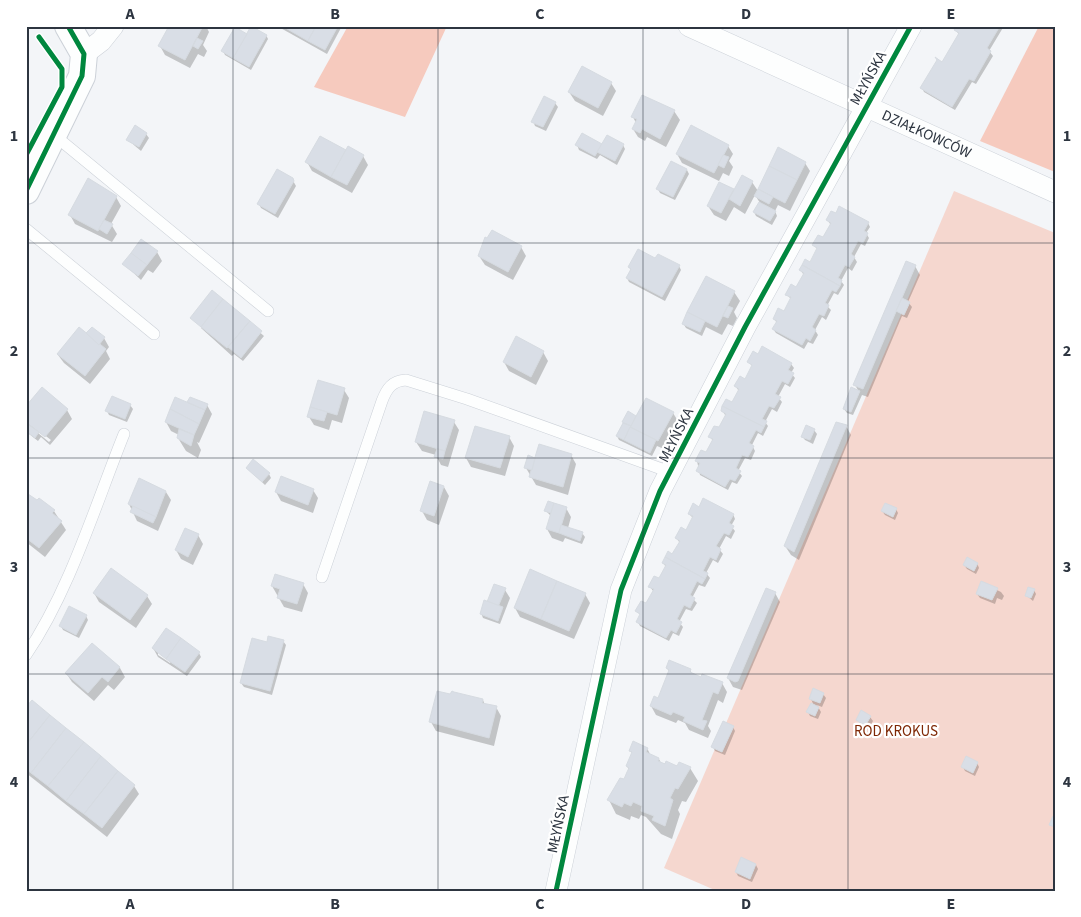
<svg xmlns="http://www.w3.org/2000/svg" width="1081" height="917" viewBox="0 0 1081 917" font-family="'Source Sans 3',sans-serif">
<style>
.green{fill:#f5d7cf}
.forest{fill:#f6cabe}
.shadow{fill:#0003;fill-rule:evenodd}
.building{fill:#d9dee6;stroke:#d6dbe1}
.lines{fill:none;stroke-linecap:round;stroke-linejoin:round}
.service-casing{stroke:#ccd1d8;stroke-width:12}
.minor-casing{stroke:#ccd1d8;stroke-width:22}
.tertiary-casing{stroke:#ccd1d8;stroke-width:28}
.service{stroke:#fdfefe;stroke-width:11}
.minor{stroke:#fdfefe;stroke-width:21}
.tertiary{stroke:#fdfefe;stroke-width:26}
.cycleway-casing{stroke:#fff;stroke-width:8}
.cycleway{stroke:#00873e;stroke-width:5}
.grid{fill:none;stroke:#2d3540;stroke-width:1;stroke-opacity:0.55}
.labels{text-anchor:middle;stroke-width:4.5;stroke-linejoin:round;paint-order:stroke}
.street-label{font-size:15px;fill:#2d3540;stroke:#fff}
.park-label{font-size:15px;fill:#7e2704;stroke:#fff}
.neatline{fill:none;stroke:#2d3540;stroke-width:2}
.grid-label{font-size:16px;text-anchor:middle;font-weight:bold;fill:#2d3540}
</style>
<rect width="100%" height="100%" fill="#f3f5f8"/>
<polygon class="green" points="954,191 1055,233 1055,891 717,891 664,868"/>
<g class="forest">
<polygon points="348,26 447,26 405,117 314,87"/>
<polygon points="1039,26 1055,26 1055,172 980,141"/>
</g>
<g class="shadow">
<polygon points="170,26 206,26 209,32 203,45 207,51 204,57 198,54 190,68 165,55 160,46"/>
<polygon points="277,26 342,26 327,54"/>
<polygon points="958,26 1004,26 989,51 993,56 976,84 972,82 955,110 924,92 922,88 943,63 959,35 956,30"/>
<polygon points="266,35 268,39 251,70 225,55 223,51"/>
<polygon points="611,83 616,91 603,116 575,101 569,92"/>
<polygon points="555,103 558,107 546,131 535,126 533,121"/>
<polygon points="674,111 680,120 666,147 647,137 645,141 638,137 633,129 636,123 633,117"/>
<polygon points="146,134 149,138 141,151 128,140"/>
<polygon points="577,145 623,145 625,149 617,165 600,155 597,159 579,150"/>
<polygon points="728,146 733,154 729,161 733,167 729,176 723,173 719,181 682,163 677,154"/>
<polygon points="779,149 805,163 810,171 790,211 778,205 775,211 777,216 772,225 756,216 754,212 760,203 755,195 745,214 734,207 726,221 714,215 708,206 720,183 735,191 743,177 752,182 758,191"/>
<polygon points="346,152 363,156 368,165 352,193 312,171 307,162"/>
<polygon points="671,162 687,170 689,174 675,200 660,193 658,189"/>
<polygon points="292,179 296,186 278,218 261,208 259,204"/>
<polygon points="116,197 121,206 111,224 117,234 112,242 75,224 70,215"/>
<polygon points="827,220 868,223 870,227 866,233 869,238 865,246 861,244 854,257 857,262 852,271 848,268 841,281 844,285 838,295 834,293 827,306 831,310 826,320 822,317 815,330 818,335 813,344 808,342 804,349 776,333 773,329 777,323 774,319 784,312 791,299 787,295 797,288 804,275 800,270 810,264 818,250 814,245 823,239 831,225"/>
<polygon points="521,247 526,256 513,280 485,265 479,256"/>
<polygon points="157,252 162,261 153,273 148,270 141,280 124,264"/>
<polygon points="679,266 681,270 665,301 629,282 627,278 631,270 629,267"/>
<polygon points="915,266 920,275 908,302 912,307 907,318 902,316 868,397 862,395 853,415 847,413 844,409 859,392 855,385"/>
<polygon points="734,292 740,301 734,312 737,318 733,326 728,324 722,335 706,327 702,336 686,328 683,323 688,312"/>
<polygon points="224,301 264,336 243,361 234,354 232,356 201,328"/>
<polygon points="86,335 104,338 109,347 106,351 110,359 90,384 64,363 58,355"/>
<polygon points="543,352 548,361 536,385 509,371 504,362"/>
<polygon points="749,362 791,364 794,368 791,373 795,378 790,387 785,384 778,397 782,402 777,412 772,409 765,422 768,426 763,436 758,433 752,445 755,451 751,460 745,458 738,471 742,476 737,484 732,482 728,490 700,475 697,461 706,454 713,441 710,437 719,429 726,416 722,411 732,403 739,391 735,386 746,380 753,367"/>
<polygon points="344,390 349,398 342,423 332,420 329,430 314,425 309,417"/>
<polygon points="191,398 207,405 212,414 199,443 197,442 201,450 198,458 186,451 178,438 179,435 171,431 166,422 188,404"/>
<polygon points="130,405 133,409 127,422 109,415 107,411"/>
<path d="M26,408L67,410L72,419L50,445L41,437L38,441L29,434L27,430L28,428L26,426ZM38,430L51,440L49,442L38,433Z"/>
<polygon points="628,413 636,418 673,413 678,421 664,449 657,446 652,456 619,440 617,436"/>
<polygon points="454,422 459,430 448,467 441,465 436,455 422,451 416,442"/>
<polygon points="846,426 851,435 799,560 791,555 785,546"/>
<polygon points="814,430 817,434 813,444 805,440 802,436"/>
<polygon points="509,437 514,446 505,476 471,467 466,458"/>
<polygon points="571,455 576,464 568,495 536,485 526,468 536,459"/>
<polygon points="247,468 269,474 271,478 265,485"/>
<polygon points="444,487 449,496 439,525 427,520 422,511"/>
<polygon points="313,490 318,498 313,513 281,501 276,492"/>
<polygon points="166,492 171,500 158,531 137,521 129,504"/>
<polygon points="26,498 54,511 66,530 45,557 26,542"/>
<polygon points="566,508 571,517 568,528 582,533 585,537 582,544 565,538 563,542 552,538 547,529 551,516 546,511"/>
<polygon points="699,508 733,514 735,519 731,526 735,531 731,539 726,536 719,549 723,554 718,563 713,560 706,573 710,578 705,587 699,585 692,598 697,603 692,611 686,609 679,622 683,627 679,636 673,633 669,641 640,626 638,622 641,616 637,611 647,605 654,592 650,587 660,580 666,567 663,563 673,556 680,543 676,538 686,531 693,518 689,514"/>
<polygon points="896,509 898,513 895,520 885,515 882,511"/>
<polygon points="198,535 203,544 193,565 181,559 176,550"/>
<polygon points="977,563 979,568 976,574 967,569 964,565"/>
<polygon points="982,583 1001,592 1004,596 1002,600 997,598 995,604 980,598 977,594"/>
<polygon points="303,584 308,593 302,612 284,607 272,586"/>
<polygon points="505,590 510,598 500,624 483,618 481,613 488,603"/>
<polygon points="1034,590 1036,594 1033,601 1027,596"/>
<polygon points="94,593 147,596 152,604 136,628 99,602"/>
<polygon points="775,593 780,602 742,690 733,687 728,678"/>
<polygon points="585,594 590,603 574,639 520,617 515,608"/>
<polygon points="86,616 88,620 79,638 63,630 61,626"/>
<polygon points="283,641 286,645 272,695 244,687 241,683 268,643"/>
<polygon points="92,645 120,668 125,677 114,690 108,685 94,701 72,682 66,673"/>
<path d="M153,648L199,653L201,657L187,676L158,657ZM158,652L171,661L170,663L158,655Z"/>
<polygon points="667,668 690,670 693,675 722,683 727,692 723,703 718,700 708,726 711,731 708,738 689,730 685,723 678,720 676,723 656,715 651,706 659,700 670,673"/>
<polygon points="823,694 826,698 822,707 817,705 821,712 818,719 810,716 808,712 814,706 811,699"/>
<polygon points="451,696 483,700 485,705 496,707 501,716 494,746 436,731 431,722"/>
<polygon points="26,709 134,786 139,794 107,837 26,773"/>
<polygon points="870,717 873,721 868,729 857,720"/>
<polygon points="733,727 735,731 725,755 715,751 713,747"/>
<polygon points="647,748 651,756 659,759 661,763 690,768 698,781 686,802 682,801 678,810 680,814 672,839 661,834 646,817 641,815 639,819 631,816 630,820 616,814 609,800 624,781 629,770 627,766 633,754 630,751"/>
<polygon points="977,763 979,767 975,776 965,771 963,767"/>
<polygon points="742,859 756,865 758,869 752,882 738,876 736,872"/>
</g>
<g class="building">
<polygon points="169,26 203,26 185,60 158,46"/>
<polygon points="251,26 267,35 249,67 233,58"/>
<polygon points="282,26 316,26 308,41"/>
<polygon points="316,26 338,26 325,50 308,41"/>
<polygon points="957,26 1000,26 987,48 991,51 974,81 969,79 952,107 920,88 937,60 935,57 942,62 959,33 954,30"/>
<polygon points="235,27 247,34 233,58 221,51"/>
<polygon points="197,38 203,41 198,49 193,46"/>
<polygon points="582,66 612,82 598,108 568,92"/>
<polygon points="642,95 675,110 660,139 642,129 640,133 632,129 637,119 631,117"/>
<polygon points="544,96 556,102 543,127 531,122"/>
<polygon points="135,125 147,133 139,147 126,140"/>
<polygon points="691,125 729,145 714,173 676,154"/>
<polygon points="582,133 602,144 595,156 575,145"/>
<polygon points="607,135 624,144 615,161 597,152"/>
<polygon points="320,136 346,150 331,177 305,162"/>
<polygon points="348,146 364,155 347,185 331,177"/>
<polygon points="778,147 806,162 797,180 769,166"/>
<polygon points="723,155 729,157 724,168 718,165"/>
<polygon points="671,161 687,169 673,197 656,189"/>
<polygon points="769,166 797,180 785,203 758,189"/>
<polygon points="277,169 293,178 294,181 275,214 257,204"/>
<polygon points="742,175 753,181 740,206 729,199"/>
<polygon points="88,178 117,196 98,231 68,215"/>
<polygon points="719,182 734,189 721,213 707,206"/>
<polygon points="758,189 773,197 769,204 754,196"/>
<polygon points="759,202 776,211 770,221 753,212"/>
<polygon points="839,206 869,222 864,231 868,233 863,243 858,241 851,254 855,257 849,267 845,265 838,278 842,280 840,286 802,265 805,259 810,262 817,248 812,245 818,235 823,237 831,223 826,220 831,211 836,213"/>
<polygon points="104,220 113,224 107,234 99,229"/>
<polygon points="492,230 522,246 508,272 478,256 485,237 487,238"/>
<polygon points="141,239 158,251 147,265 131,253"/>
<polygon points="638,249 655,258 658,254 680,265 662,297 626,278 631,269 628,267"/>
<polygon points="131,253 147,265 138,276 122,264"/>
<polygon points="906,261 916,265 863,389 853,385"/>
<polygon points="802,265 840,286 836,292 832,290 825,303 829,305 824,316 819,314 812,327 816,330 810,341 806,338 802,345 772,329 777,321 773,319 778,308 784,311 791,297 785,295 791,284 796,287 804,273 799,270"/>
<polygon points="706,276 735,291 717,327 687,312"/>
<polygon points="212,290 223,299 201,327 190,318"/>
<polygon points="902,298 910,302 904,315 896,311"/>
<polygon points="223,299 250,321 227,348 201,327"/>
<polygon points="728,306 733,308 728,318 723,316"/>
<polygon points="687,312 705,321 700,332 682,324"/>
<polygon points="250,321 262,331 241,358 228,347"/>
<polygon points="79,327 106,349 85,376 57,354"/>
<polygon points="92,327 105,337 99,345 86,333"/>
<polygon points="516,336 544,351 531,377 503,362"/>
<polygon points="762,346 792,363 788,370 794,373 788,384 782,381 775,394 781,397 774,408 769,406 762,419 767,421 764,427 722,406 726,399 732,402 739,389 734,386 740,376 745,379 752,365 747,362 753,351 758,354"/>
<polygon points="318,380 345,388 337,415 310,407"/>
<polygon points="42,387 68,409 45,437 26,422 26,406"/>
<polygon points="851,387 860,391 851,412 843,409"/>
<polygon points="112,396 131,404 125,419 105,411"/>
<polygon points="175,397 205,410 199,424 170,409"/>
<polygon points="190,397 208,404 205,410 187,402"/>
<polygon points="646,398 674,412 658,441 630,427"/>
<polygon points="722,406 764,427 761,433 756,430 749,443 754,446 748,457 742,455 736,468 741,471 735,481 730,479 725,487 696,471 700,463 695,461 701,450 706,452 713,439 708,437 714,426 719,427 726,414 721,411"/>
<polygon points="310,407 327,412 324,421 307,417"/>
<polygon points="170,409 199,424 194,435 165,422"/>
<polygon points="424,411 455,420 445,451 415,442"/>
<polygon points="628,411 636,416 631,426 622,422"/>
<polygon points="836,422 847,425 794,552 784,546"/>
<polygon points="623,423 631,426 624,440 616,436"/>
<polygon points="29,425 39,432 35,438 26,431"/>
<polygon points="806,425 815,429 810,440 801,437"/>
<polygon points="475,426 510,436 500,468 465,458"/>
<polygon points="630,427 656,440 650,453 624,440"/>
<polygon points="179,429 194,435 191,446 177,438"/>
<polygon points="539,444 572,454 563,487 529,477"/>
<polygon points="437,449 445,451 443,459 434,457"/>
<polygon points="528,455 535,458 532,470 524,468"/>
<polygon points="253,459 270,473 262,482 246,468"/>
<polygon points="281,476 314,489 308,505 275,492"/>
<polygon points="139,478 166,491 156,517 128,504"/>
<polygon points="430,481 444,486 434,516 420,511"/>
<polygon points="28,494 37,500 39,498 55,510 52,513 62,521 39,548 26,538 26,496"/>
<polygon points="703,498 734,514 729,523 734,526 729,535 724,533 716,546 721,549 716,560 710,557 703,571 708,573 705,579 665,557 668,551 672,554 680,541 675,538 681,527 686,530 693,516 688,514 693,503 699,507"/>
<polygon points="548,501 554,503 551,513 544,511"/>
<polygon points="554,503 567,507 559,533 546,529"/>
<polygon points="885,503 897,508 893,517 881,511"/>
<polygon points="133,506 156,517 153,523 130,512"/>
<polygon points="561,525 583,532 580,541 559,533"/>
<polygon points="185,528 199,534 188,557 175,550"/>
<polygon points="665,557 705,579 702,584 697,581 690,595 695,598 690,608 684,605 677,619 682,622 676,633 671,630 666,638 636,622 640,614 635,611 641,601 646,603 654,589 648,587 654,576 659,578 666,565 662,563"/>
<polygon points="967,557 978,563 974,571 963,565"/>
<polygon points="111,568 148,595 130,620 93,593"/>
<polygon points="530,569 557,581 541,619 514,608"/>
<polygon points="275,574 304,583 297,604 277,598 280,589 271,586"/>
<polygon points="557,581 586,593 569,631 541,619"/>
<polygon points="981,581 998,588 992,600 976,594"/>
<polygon points="494,584 506,588 498,607 487,602"/>
<polygon points="1028,587 1035,589 1031,598 1025,596"/>
<polygon points="766,588 776,592 775,594 738,681 735,682 727,678"/>
<polygon points="484,600 503,607 498,621 480,614"/>
<polygon points="69,606 87,615 76,635 59,626"/>
<polygon points="166,628 181,638 166,659 152,648"/>
<polygon points="268,636 284,640 270,691 240,683 252,638 267,642"/>
<polygon points="181,638 200,652 185,672 166,659"/>
<polygon points="92,643 120,667 108,682 102,677 88,693 65,673"/>
<polygon points="669,660 691,669 690,672 701,677 702,674 723,682 718,694 713,692 702,720 707,721 703,730 683,721 685,717 673,712 671,715 650,706 654,696 658,698 669,670 666,668"/>
<polygon points="813,688 824,693 820,703 809,699"/>
<polygon points="437,691 450,694 452,691 454,692 483,699 482,703 497,706 489,738 429,722"/>
<polygon points="32,700 50,715 26,745 26,707"/>
<polygon points="811,703 819,707 815,716 806,712"/>
<polygon points="861,710 871,716 865,726 856,720"/>
<polygon points="50,715 66,728 31,773 26,769 26,745"/>
<polygon points="723,721 734,726 722,752 711,747"/>
<polygon points="66,728 84,742 48,786 31,773"/>
<polygon points="633,741 648,748 646,752 659,758 658,761 665,764 666,761 677,766 679,762 691,767 678,789 675,788 670,798 673,800 665,826 652,820 654,816 641,811 642,806 633,802 631,806 624,803 622,807 607,800 620,778 624,779 627,772 629,768 626,766 632,752 629,751"/>
<polygon points="84,742 101,756 66,801 48,786"/>
<polygon points="101,756 118,771 84,814 66,801"/>
<polygon points="966,756 978,762 973,773 961,767"/>
<polygon points="118,771 135,785 102,828 84,814"/>
<polygon points="1053,816 1055,817 1055,827 1049,825"/>
<polygon points="741,857 756,864 750,879 735,872"/>
</g>
<g class="lines">
<defs>
<g id="service">
<polyline points="54,135 268,311"/>
<polyline points="26,229 154,334"/>
<path d="M322,577L382,401C387,388 392,381 406,380L467,399L670,472"/>
<path d="M26,655C70,590 95,506 124,434"/>
</g>
<g id="minor">
<path id="s1" d="M689,26L1055,192"/>
<polyline points="84,54 101,41 113,26"/>
<polyline points="556,891 621,590 660,491 745,327 911,26"/>
</g>
<polyline id="tertiary" points="26,191 82,76 84,54 68,26"/>
</defs>
<use href="#service" class="service-casing"/>
<use href="#minor" class="minor-casing"/>
<use href="#tertiary" class="tertiary-casing"/>
<use href="#service" class="service"/>
<use href="#minor" class="minor"/>
<use href="#tertiary" class="tertiary"/>
<defs>
<g id="cycleway">
<polyline points="26,155 62,87 62,69 39,37"/>
<polyline points="26,191 82,76 84,54 68,26"/>
<polyline points="556,891 621,590 660,491 745,327 911,26"/>
</g>
</defs>
<use href="#cycleway" class="cycleway-casing"/>
<use href="#cycleway" class="cycleway"/>
</g>
<path class="grid" d="M233,26V891M438,26V891M643,26V891M848,26V891M26,243H1055M26,458H1055M26,674H1055"/>
<g class="labels">
<g class="street-label">
<text transform="translate(868 78) rotate(-61)" y="5">MŁYŃSKA</text>
<text dy="5" stroke="none"><textPath href="#s1" startOffset="261">DZIAŁKOWCÓW</textPath></text>
<text transform="translate(676 435) rotate(-63)" y="5">MŁYŃSKA</text>
<text transform="translate(558 824) rotate(-78)" y="5">MŁYŃSKA</text>
</g>
<g class="park-label">
<text x="896" y="736">ROD KROKUS</text>
</g>
</g>
<rect width="1081" height="917" fill="none" stroke="#ffffff" stroke-width="55"/>
<rect x="28" y="28" width="1026" height="862" class="neatline"/>
<g class="grid-label">
<text x="130" y="19">A</text>
<text x="335" y="19">B</text>
<text x="540" y="19">C</text>
<text x="746" y="19">D</text>
<text x="951" y="19">E</text>
<text x="14" y="141">1</text>
<text x="1067" y="141">1</text>
<text x="14" y="356">2</text>
<text x="1067" y="356">2</text>
<text x="14" y="572">3</text>
<text x="1067" y="572">3</text>
<text x="14" y="787">4</text>
<text x="1067" y="787">4</text>
<text x="130" y="909">A</text>
<text x="335" y="909">B</text>
<text x="540" y="909">C</text>
<text x="746" y="909">D</text>
<text x="951" y="909">E</text>
</g>
</svg>
